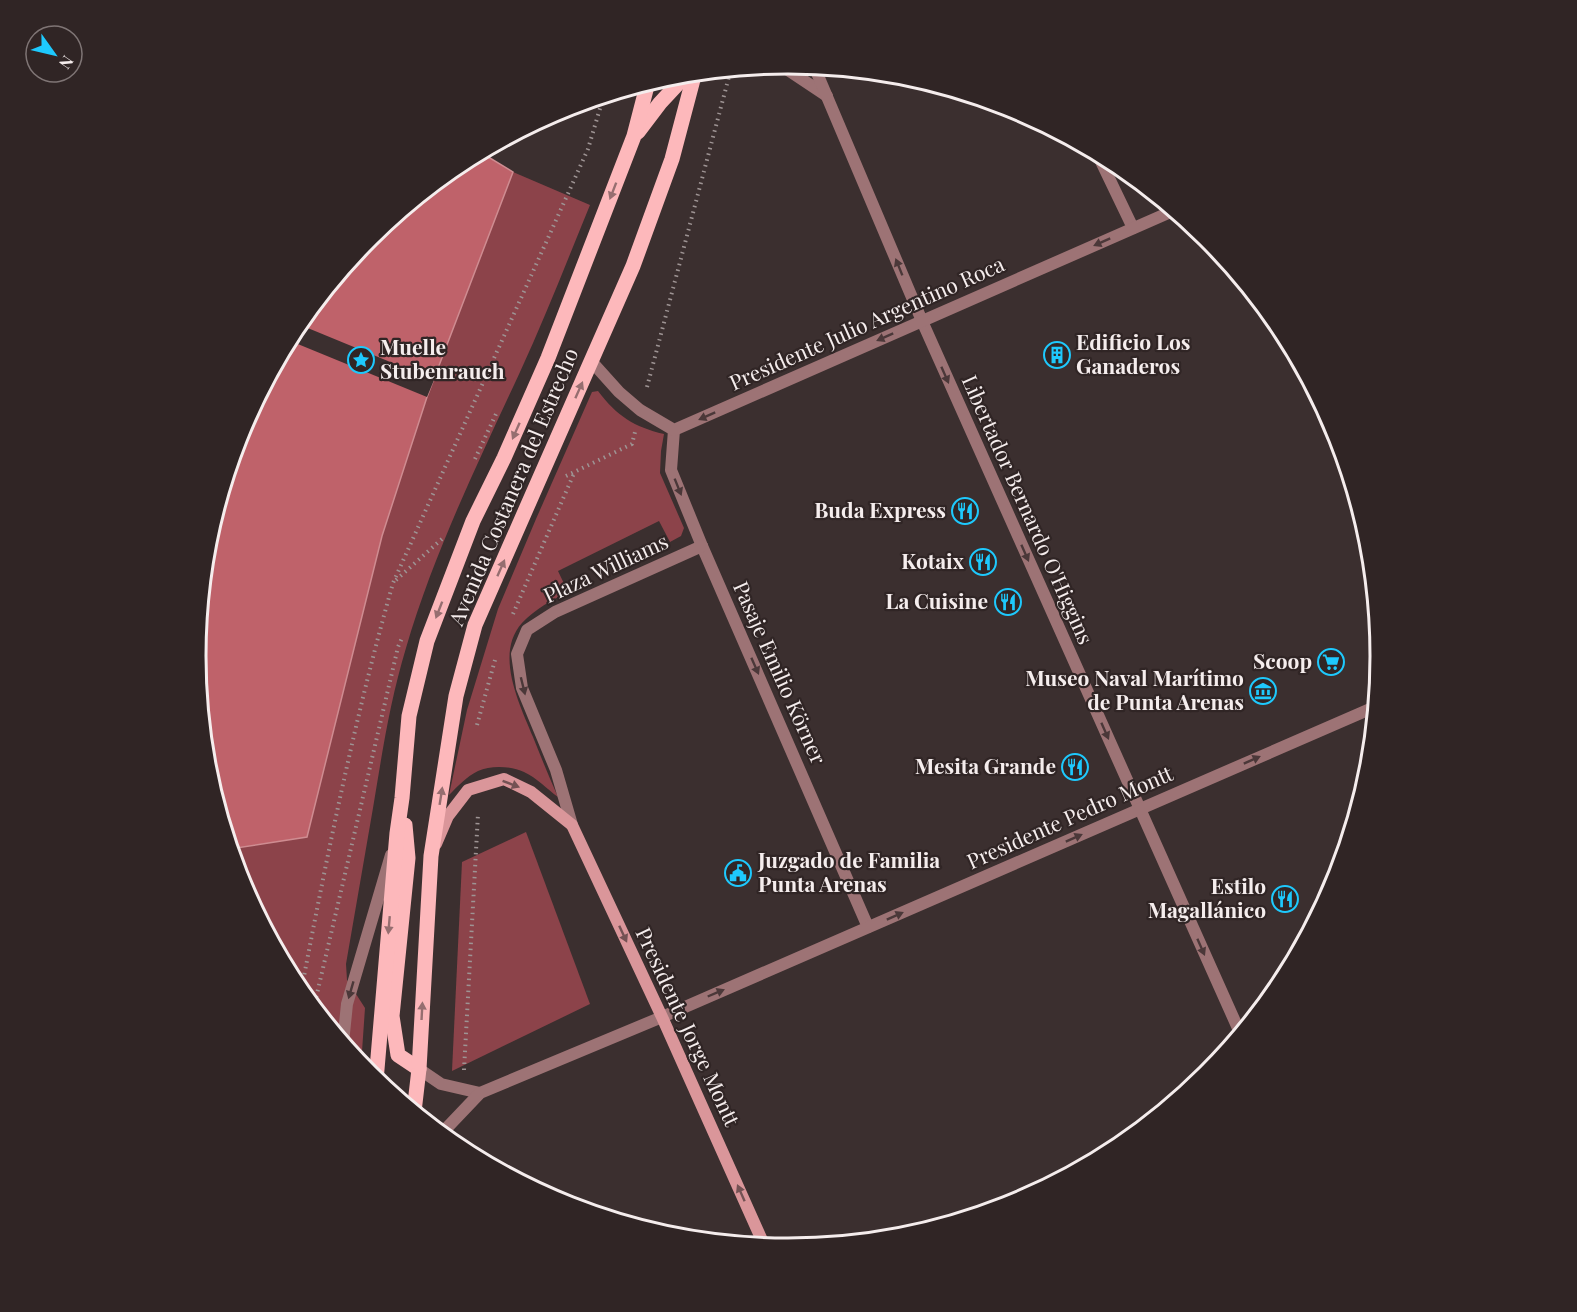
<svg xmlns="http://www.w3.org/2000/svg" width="1577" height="1312" viewBox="0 0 1577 1312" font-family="'Playfair Display',serif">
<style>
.green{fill:#8c434a}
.water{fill:#bf626a;stroke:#cf8c91;stroke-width:1.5}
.pier{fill:#3b2f2f}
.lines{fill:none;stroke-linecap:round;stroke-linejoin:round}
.path{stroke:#9e9494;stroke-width:4;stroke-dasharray:1.5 4.5;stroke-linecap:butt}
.service{stroke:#9d7375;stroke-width:12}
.minor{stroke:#9d7375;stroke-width:12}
.tertiary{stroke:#9d7375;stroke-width:12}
.secondary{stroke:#da969a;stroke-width:12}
.primary{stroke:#fdb8bb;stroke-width:15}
.oneway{fill:#966e70}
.oneway2{fill:#4b3839}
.oneway3{fill:#745254}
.labels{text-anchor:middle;stroke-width:4.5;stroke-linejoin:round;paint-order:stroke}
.street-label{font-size:21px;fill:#f5eded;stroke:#302525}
.poi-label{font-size:21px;font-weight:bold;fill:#f5eded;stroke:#302525;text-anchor:end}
.rim{fill:none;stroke:#f5eded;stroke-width:3}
</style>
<rect width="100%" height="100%" fill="#3b2f2f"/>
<g class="green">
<path d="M513,172L590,205C567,261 545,318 520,372C478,463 434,552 406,648C390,701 382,754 373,808C364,860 355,912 346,964L347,980L365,1008L361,1066L295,985L241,883L230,849L307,837L382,536L427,397Z"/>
<path d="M598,391C617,416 634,427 664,434L661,451L660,473L684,528L681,536L670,542L659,521L558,571L568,592C552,600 535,609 522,623C494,654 520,705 533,737C541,757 549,777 558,797C547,789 537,778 524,772C511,766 491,765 478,771C467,776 457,787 449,795L467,710L498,609L536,519L592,392Z"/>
<polygon points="526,832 590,1004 452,1071 462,862"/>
</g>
<polygon class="water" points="480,152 513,172 427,397 382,536 307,837 230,849 207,771 196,656 207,540 241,429 296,326 369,236 459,163"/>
<polygon class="pier" points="298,324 434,380 427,397 288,340"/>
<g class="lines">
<g class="path">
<polyline points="647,387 731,69"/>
<polyline points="475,459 496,414"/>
<polyline points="566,476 632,444 635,432"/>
<polyline points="396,580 442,539"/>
<polyline points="513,614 575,471"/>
<polyline points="477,725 495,660"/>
<path d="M301,992C327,855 355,717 393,583L588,149L604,95"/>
<polyline points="315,1009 316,998 398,647 402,638"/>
<polyline points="464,1070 478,814"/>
</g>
<g class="service">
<polyline points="1096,151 1133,228"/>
<polyline points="343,1043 347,1004 391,855"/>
</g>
<g class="minor">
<polyline points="779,64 827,96"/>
<polyline points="814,66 922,321 1241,1035"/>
<polyline points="674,430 671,470 702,546 868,927"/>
<polyline points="572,825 556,770 522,688 517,654 527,630 555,612 702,546"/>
</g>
<g class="tertiary">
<polyline points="592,362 619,392 640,410 674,430 1175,210"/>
<polyline points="419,1069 441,1084 480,1093"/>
<polyline points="441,1134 480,1093 662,1017 1377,706"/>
</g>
<polyline class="secondary" points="436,844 448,816 468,790 504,779 531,792 572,825 662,1017 765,1247"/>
<g class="primary">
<polyline points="638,132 660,103 688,73"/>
<polyline points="405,825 408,858 392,1016 398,1055 419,1069"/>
<polyline points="376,1081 397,833 402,798 409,716 427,641 473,521 504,458 548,358 634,136 648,82"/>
<polyline points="414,1112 419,1069 431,856 456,696 475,625 633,266 672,159 695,72"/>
</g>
</g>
<defs><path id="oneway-solid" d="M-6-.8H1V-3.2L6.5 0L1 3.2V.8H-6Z" transform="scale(1.5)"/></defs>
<g class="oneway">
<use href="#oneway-solid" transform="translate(613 191) rotate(111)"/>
<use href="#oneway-solid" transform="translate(579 390) rotate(-66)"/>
<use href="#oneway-solid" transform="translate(516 431) rotate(114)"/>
<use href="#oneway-solid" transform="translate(501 568) rotate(-66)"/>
<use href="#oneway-solid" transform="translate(439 610) rotate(111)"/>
<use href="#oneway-solid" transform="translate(441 796) rotate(-81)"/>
<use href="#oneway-solid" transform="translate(389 925) rotate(95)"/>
<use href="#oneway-solid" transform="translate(422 1011) rotate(-87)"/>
</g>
<g class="oneway2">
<use href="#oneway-solid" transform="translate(1102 242) rotate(156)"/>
<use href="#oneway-solid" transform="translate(899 267) rotate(-112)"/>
<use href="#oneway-solid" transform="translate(885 337) rotate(156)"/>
<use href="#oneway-solid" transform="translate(945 375) rotate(66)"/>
<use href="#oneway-solid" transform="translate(707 416) rotate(156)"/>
<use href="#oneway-solid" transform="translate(678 487) rotate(68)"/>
<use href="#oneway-solid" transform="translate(1025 553) rotate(66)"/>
<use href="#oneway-solid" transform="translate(755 666) rotate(66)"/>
<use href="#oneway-solid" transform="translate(523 686) rotate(76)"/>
<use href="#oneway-solid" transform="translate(1105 731) rotate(66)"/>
<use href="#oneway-solid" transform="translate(1252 760) rotate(-24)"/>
<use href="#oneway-solid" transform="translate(1074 838) rotate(-24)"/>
<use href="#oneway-solid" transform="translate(895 916) rotate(-24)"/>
<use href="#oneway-solid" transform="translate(1201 947) rotate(66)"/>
<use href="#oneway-solid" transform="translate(351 990) rotate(106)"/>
<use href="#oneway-solid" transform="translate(716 993) rotate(-23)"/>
</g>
<g class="oneway3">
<use href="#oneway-solid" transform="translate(511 784) rotate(21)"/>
<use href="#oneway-solid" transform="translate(623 934) rotate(65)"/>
<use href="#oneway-solid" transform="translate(741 1193) rotate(-114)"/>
</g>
<defs>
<symbol id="building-ring" viewBox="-11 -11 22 22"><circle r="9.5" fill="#302525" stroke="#1ec9fd" stroke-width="1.5"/><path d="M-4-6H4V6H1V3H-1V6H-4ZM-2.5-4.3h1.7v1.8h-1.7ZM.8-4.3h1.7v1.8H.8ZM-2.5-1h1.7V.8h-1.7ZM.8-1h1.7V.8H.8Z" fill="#1ec9fd"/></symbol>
<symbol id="sight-ring" viewBox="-11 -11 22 22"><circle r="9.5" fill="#302525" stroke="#1ec9fd" stroke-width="1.5"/><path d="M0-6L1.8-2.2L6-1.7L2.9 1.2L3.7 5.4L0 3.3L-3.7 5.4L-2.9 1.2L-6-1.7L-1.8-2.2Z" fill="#1ec9fd"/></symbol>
<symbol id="restaurant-ring" viewBox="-11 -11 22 22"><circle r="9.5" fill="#302525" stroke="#1ec9fd" stroke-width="1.5"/><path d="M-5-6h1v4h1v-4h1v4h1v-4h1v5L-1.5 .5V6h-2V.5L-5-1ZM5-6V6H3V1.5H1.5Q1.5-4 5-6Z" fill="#1ec9fd"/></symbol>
<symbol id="supermarket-ring" viewBox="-11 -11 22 22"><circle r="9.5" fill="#302525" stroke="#1ec9fd" stroke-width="1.5"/><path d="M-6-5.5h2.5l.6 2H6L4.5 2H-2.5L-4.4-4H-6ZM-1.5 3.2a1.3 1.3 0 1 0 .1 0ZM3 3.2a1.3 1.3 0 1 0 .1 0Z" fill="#1ec9fd"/></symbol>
<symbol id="museum-ring" viewBox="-11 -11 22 22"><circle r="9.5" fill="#302525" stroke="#1ec9fd" stroke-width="1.5"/><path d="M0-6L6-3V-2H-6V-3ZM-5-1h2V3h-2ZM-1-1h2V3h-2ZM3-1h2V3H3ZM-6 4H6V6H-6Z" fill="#1ec9fd"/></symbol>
<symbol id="civic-ring" viewBox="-11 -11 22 22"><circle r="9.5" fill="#302525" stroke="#1ec9fd" stroke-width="1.5"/><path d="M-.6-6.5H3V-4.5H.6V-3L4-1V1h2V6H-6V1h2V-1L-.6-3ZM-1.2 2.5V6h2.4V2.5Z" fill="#1ec9fd"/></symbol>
</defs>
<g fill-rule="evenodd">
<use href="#building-ring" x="1042" y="340" width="30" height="30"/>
<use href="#sight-ring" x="346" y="345" width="30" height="30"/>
<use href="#restaurant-ring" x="950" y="496" width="30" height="30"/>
<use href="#restaurant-ring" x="968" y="547" width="30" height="30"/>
<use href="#restaurant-ring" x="993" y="587" width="30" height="30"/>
<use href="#supermarket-ring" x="1316" y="647" width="30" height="30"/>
<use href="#museum-ring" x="1248" y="676" width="30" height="30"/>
<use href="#restaurant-ring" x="1060" y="752" width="30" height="30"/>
<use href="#civic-ring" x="723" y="858" width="30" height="30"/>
<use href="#restaurant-ring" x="1270" y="884" width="30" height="30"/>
</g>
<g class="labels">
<g class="street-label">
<text transform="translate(867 324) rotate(-24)" y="7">Presidente Julio Argentino Roca</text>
<text transform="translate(514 487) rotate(-67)" y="7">Avenida Costanera del Estrecho</text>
<text transform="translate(1027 510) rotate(66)" y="7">Libertador Bernardo O'Higgins</text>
<text transform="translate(606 569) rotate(-25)" y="7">Plaza Williams</text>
<text transform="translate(779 673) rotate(66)" y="7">Pasaje Emilio Körner</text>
<text transform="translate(1070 818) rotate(-24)" y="7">Presidente Pedro Montt</text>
<text transform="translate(687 1027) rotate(65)" y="7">Presidente Jorge Montt</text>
</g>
<g class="poi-label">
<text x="1076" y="350" text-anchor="start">Edificio Los<tspan x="1076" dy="24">Ganaderos</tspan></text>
<text x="380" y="355" text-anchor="start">Muelle<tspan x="380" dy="24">Stubenrauch</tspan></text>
<text x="946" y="518">Buda Express</text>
<text x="964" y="569">Kotaix</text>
<text x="988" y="609">La Cuisine</text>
<text x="1312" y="669">Scoop</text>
<text x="1244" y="686">Museo Naval Marítimo<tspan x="1244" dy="24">de Punta Arenas</tspan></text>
<text x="1056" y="774">Mesita Grande</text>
<text x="758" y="868" text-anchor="start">Juzgado de Familia<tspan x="758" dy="24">Punta Arenas</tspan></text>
<text x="1266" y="894">Estilo<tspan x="1266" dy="24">Magallánico</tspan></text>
</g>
</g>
<path d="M0 0H1577V1312H0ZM206 656a582 582 0 1 1 1164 0a582 582 0 1 1-1164 0Z" fill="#302525" fill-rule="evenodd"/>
<path class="rim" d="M206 656a582 582 0 1 1 1164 0a582 582 0 1 1-1164 0Z"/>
<g transform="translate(54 54) rotate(124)"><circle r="28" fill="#302525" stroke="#7f7575" stroke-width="1.5"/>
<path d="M0-4.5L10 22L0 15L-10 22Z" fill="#1ec9fd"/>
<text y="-9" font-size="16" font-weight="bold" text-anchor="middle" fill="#f5eded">N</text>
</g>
</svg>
